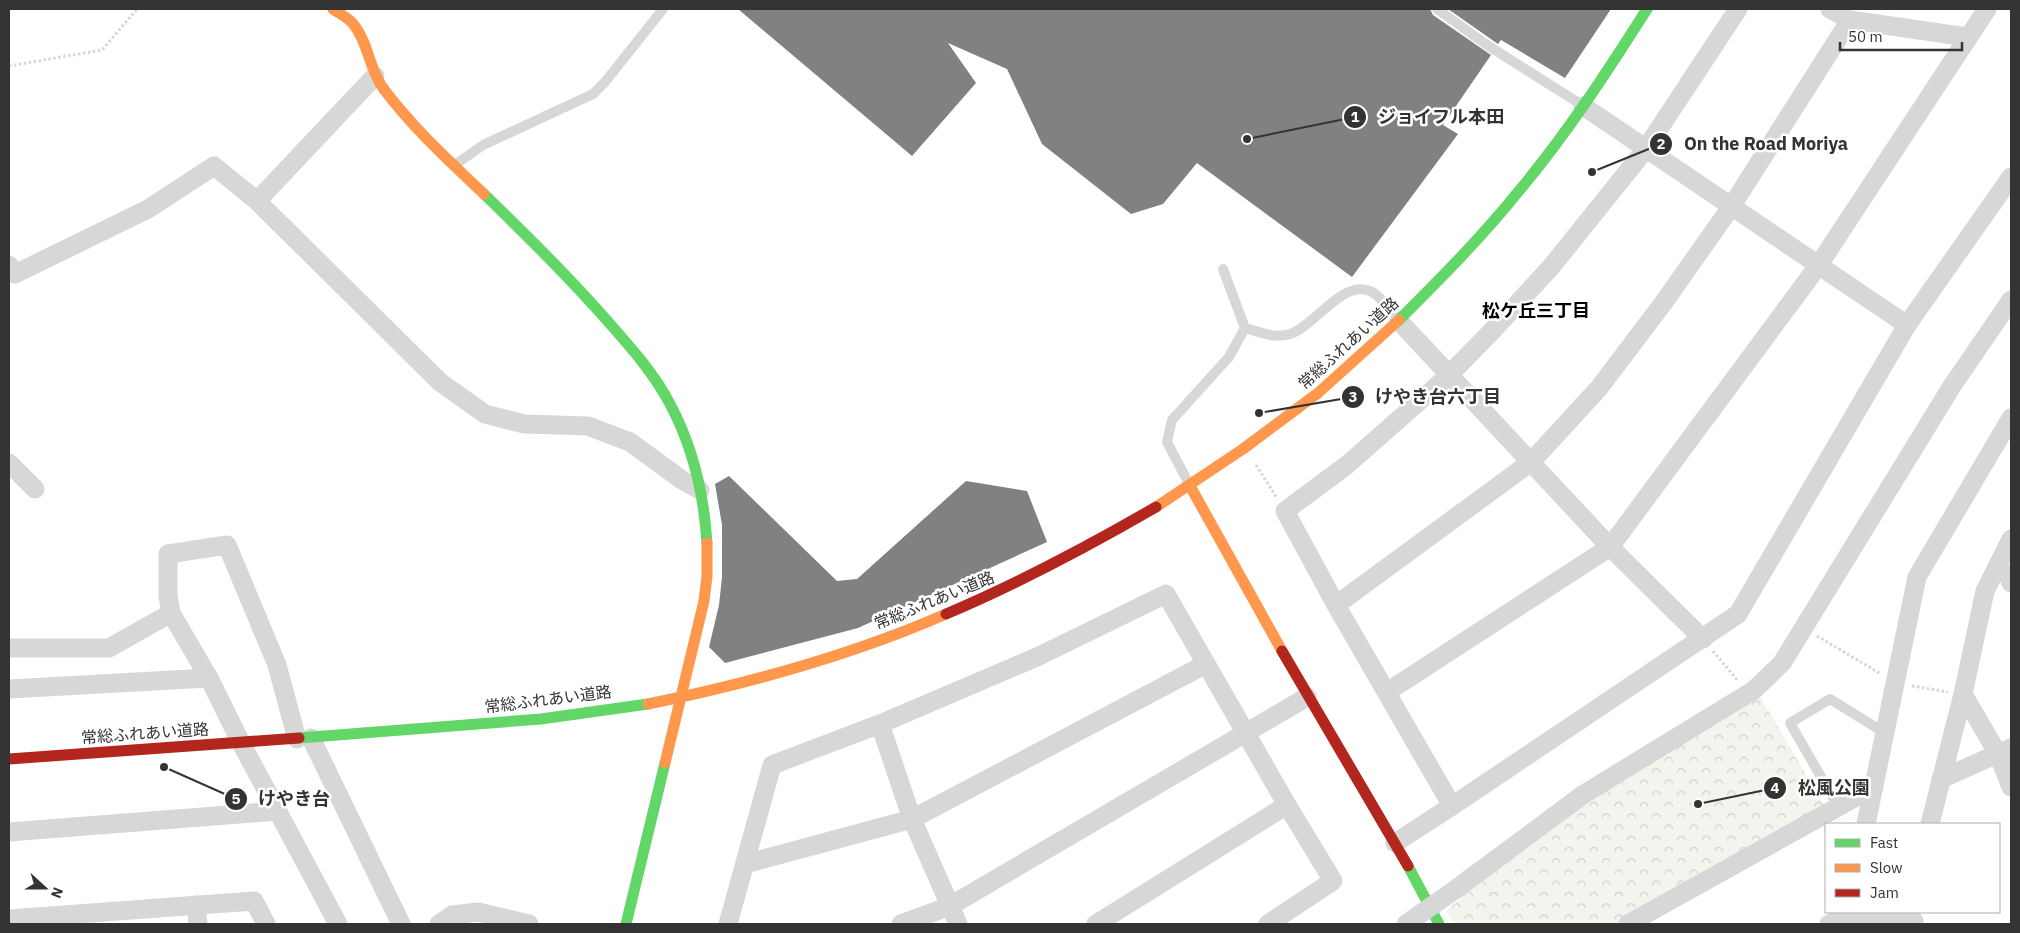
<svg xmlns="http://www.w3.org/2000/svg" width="2020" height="933" viewBox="0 0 2020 933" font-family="'IBM Plex Sans','Noto Sans JP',sans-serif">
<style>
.park{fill:url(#park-crowns)}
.building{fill:#818181}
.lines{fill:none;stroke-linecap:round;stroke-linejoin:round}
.path{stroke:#d6d6d6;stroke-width:3;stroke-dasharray:2.5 2.5;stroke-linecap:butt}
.lane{stroke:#d7d7d7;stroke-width:10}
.street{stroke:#d7d7d7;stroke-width:19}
.fast{stroke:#63d668;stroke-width:11}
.slow{stroke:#ff974d;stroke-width:11}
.jam{stroke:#b3261e;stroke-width:11}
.street-bridge{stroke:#d7d7d7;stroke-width:19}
.labels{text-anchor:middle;stroke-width:5;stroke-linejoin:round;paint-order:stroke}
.street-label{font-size:16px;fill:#333;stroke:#fff}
.neighbourhood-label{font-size:18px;font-weight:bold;fill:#000;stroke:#fff}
.leader{fill:none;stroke:#333;stroke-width:2}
.callout-dot{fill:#333;stroke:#fff;stroke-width:2}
.mark-label{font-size:15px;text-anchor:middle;font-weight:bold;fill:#fff}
.callout-label{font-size:18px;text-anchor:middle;font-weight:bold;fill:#333;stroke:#fff;stroke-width:5;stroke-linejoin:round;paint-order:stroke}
</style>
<defs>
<pattern id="park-crowns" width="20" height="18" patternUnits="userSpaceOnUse" patternTransform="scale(1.25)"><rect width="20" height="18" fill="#f1f5ed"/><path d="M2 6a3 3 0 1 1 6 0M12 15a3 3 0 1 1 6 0" fill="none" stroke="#cfd2cc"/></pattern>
</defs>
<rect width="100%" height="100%" fill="#fff"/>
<polygon class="park" points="1754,690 1763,701 1829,814 1628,924 1455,924 1446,911 1584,794"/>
<g class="building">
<polygon points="738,9 1430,9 1433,15 1491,55 1443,125 1458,134 1352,277 1197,163 1163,204 1131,214 1042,144 1007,69 948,43 976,83 912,156"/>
<polygon points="1448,9 1611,9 1565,78 1501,40 1498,44"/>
<polygon points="729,476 837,581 857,579 966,481 1027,491 1047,542 858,628 725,663 709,647 719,605 722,577 722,525 715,484"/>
</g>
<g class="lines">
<g class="path">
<polyline points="9,66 102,50 137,9"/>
<polyline points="1256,465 1277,498"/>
<polyline points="1817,636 1881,674"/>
<polyline points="1713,651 1738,681"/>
<polyline points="1912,686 1948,692"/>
</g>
<g class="lane">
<polyline points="1437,9 1487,45 1582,105"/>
<polyline points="456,164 483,145 593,94 605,82 663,9"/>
<path d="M1245,328C1260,332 1275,339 1290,334C1315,326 1344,277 1372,292C1383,298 1391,312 1398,320"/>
<polyline points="1189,484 1167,442 1172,420 1229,357 1245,328 1223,269"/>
<polyline points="1839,808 1790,723 1830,699 1885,733"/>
</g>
<g class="street">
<polyline points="1830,9 1850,20 1967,37"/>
<polyline points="1583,106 1907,325"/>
<polyline points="257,201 375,76"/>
<polyline points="9,265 15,274 148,209 214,166 257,201 440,382 485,414 524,424 588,426 630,442 682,480 700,490"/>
<polyline points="1399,321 1610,547 1703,639"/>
<polyline points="9,463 35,489"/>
<polyline points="1997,567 2009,577 2011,583"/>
<polyline points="1336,605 1531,462 1599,388 1664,302 1731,207 1850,20"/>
<polyline points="171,613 168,596 168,554 227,545 277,665 297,739"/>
<polyline points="9,648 109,648 171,613 209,678 241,743 338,924"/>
<polyline points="9,689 209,678"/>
<polyline points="1387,692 1610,547 1818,266 1987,9"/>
<polyline points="1963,694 1998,754 2011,787"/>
<polyline points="880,724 912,819 958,924"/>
<polyline points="311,738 401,924"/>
<polyline points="1941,779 2011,748"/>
<polyline points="1452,806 1738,614 1907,325 2011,177"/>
<polyline points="1866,824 1917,577 2011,418"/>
<polyline points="1930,824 1963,694 1985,591 2011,539"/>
<polyline points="9,832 278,811"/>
<polyline points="1395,843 1452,806 1336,605 1285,511 1347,465 1449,375 1493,330 1551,267 1645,150 1738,9"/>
<polyline points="745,864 912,819 1206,664"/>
<polyline points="1456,889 1584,794 1754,690 1782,663 1952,386 2011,300"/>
<polyline points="196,905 198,924"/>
<polyline points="9,919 254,901 266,924"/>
<polyline points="439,924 452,915 478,912 529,924"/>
<polyline points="728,924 772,765 880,724 1039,656 1166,594 1287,805 1333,881 1268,924"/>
<polyline points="901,924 950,906 1307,697"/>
<polyline points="1096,924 1287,805"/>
<polyline points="1628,924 1874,787"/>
<polyline points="1829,924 1848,915 1914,921"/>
</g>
<g class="fast">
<path d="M484,194C528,237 571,279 611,325C633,350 655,375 670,404C693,447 704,495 707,543"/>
<path d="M1399,320C1440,279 1481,238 1518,192C1566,135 1607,72 1647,9"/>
<polyline points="299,738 541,719 648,704"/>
<polyline points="1408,866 1439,924"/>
<polyline points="626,924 665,763"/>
</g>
<g class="slow">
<path d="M333,9C340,14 349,18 354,25C369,44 369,69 383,88C412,127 449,161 484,194"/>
<polyline points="1190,486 1282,651"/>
<polyline points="1156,507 1243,449 1318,393 1399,320"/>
<path d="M648,704C751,683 850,656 946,614"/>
<polyline points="665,763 704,601 707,576 707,543"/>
</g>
<g class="jam">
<path d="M946,614C1019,583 1087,547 1156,507"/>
<polyline points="1282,651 1408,866"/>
<polyline points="9,759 299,738"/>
</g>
<polyline class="street-bridge" points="1406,924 1456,889"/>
</g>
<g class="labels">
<g class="street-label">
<text transform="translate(1348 343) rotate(-42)" y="6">常総ふれあい道路</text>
<text transform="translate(934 600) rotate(-22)" y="6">常総ふれあい道路</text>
<text transform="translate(548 699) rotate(-7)" y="6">常総ふれあい道路</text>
<text transform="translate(145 733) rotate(-4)" y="6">常総ふれあい道路</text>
</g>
<g class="neighbourhood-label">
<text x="1536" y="317">松ケ丘三丁目</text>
</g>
</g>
<path class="leader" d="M1247 139L1355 117M1592 172L1661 144M1259 413L1353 397M1698 804L1775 788M164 767L236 799"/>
<g class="callout-dot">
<circle cx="1247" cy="139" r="5"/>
<circle cx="1592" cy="172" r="5"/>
<circle cx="1259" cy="413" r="5"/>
<circle cx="1698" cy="804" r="5"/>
<circle cx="164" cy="767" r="5"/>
<circle cx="1355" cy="117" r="12"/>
<circle cx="1661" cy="144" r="12"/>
<circle cx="1353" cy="397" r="12"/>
<circle cx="1775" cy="788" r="12"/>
<circle cx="236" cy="799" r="12"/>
</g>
<g class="mark-label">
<text x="1355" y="122">1</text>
<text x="1661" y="149">2</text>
<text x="1353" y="402">3</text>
<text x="1775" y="793">4</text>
<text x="236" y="804">5</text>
</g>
<g class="callout-label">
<text x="1441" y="123">ジョイフル本田</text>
<text x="1766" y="150">On the Road Moriya</text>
<text x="1438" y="403">けやき台六丁目</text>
<text x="1834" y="794">松風公園</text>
<text x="294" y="805">けやき台</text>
</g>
<rect width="2020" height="933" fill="none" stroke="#333333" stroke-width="20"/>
<rect x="1825" y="823" width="175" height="90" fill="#ffffff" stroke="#adadad"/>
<rect x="1835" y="839" width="25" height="8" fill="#63d668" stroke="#adadad"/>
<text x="1870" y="848" font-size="15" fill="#333333">Fast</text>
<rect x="1835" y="864" width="25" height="8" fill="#ff974d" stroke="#adadad"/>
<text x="1870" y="873" font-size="15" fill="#333333">Slow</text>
<rect x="1835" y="889" width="25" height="8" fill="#b3261e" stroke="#adadad"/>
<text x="1870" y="898" font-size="15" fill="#333333">Jam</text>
<g transform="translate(45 888) rotate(111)" stroke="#ffffff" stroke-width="4" paint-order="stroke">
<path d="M0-4L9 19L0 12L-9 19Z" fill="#333333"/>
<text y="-8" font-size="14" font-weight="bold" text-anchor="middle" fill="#333333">N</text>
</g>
<path d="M1840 42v8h122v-8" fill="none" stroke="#333333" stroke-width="2.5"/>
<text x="1848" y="42" font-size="15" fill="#333333" stroke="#ffffff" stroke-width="4" paint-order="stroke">50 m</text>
</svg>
